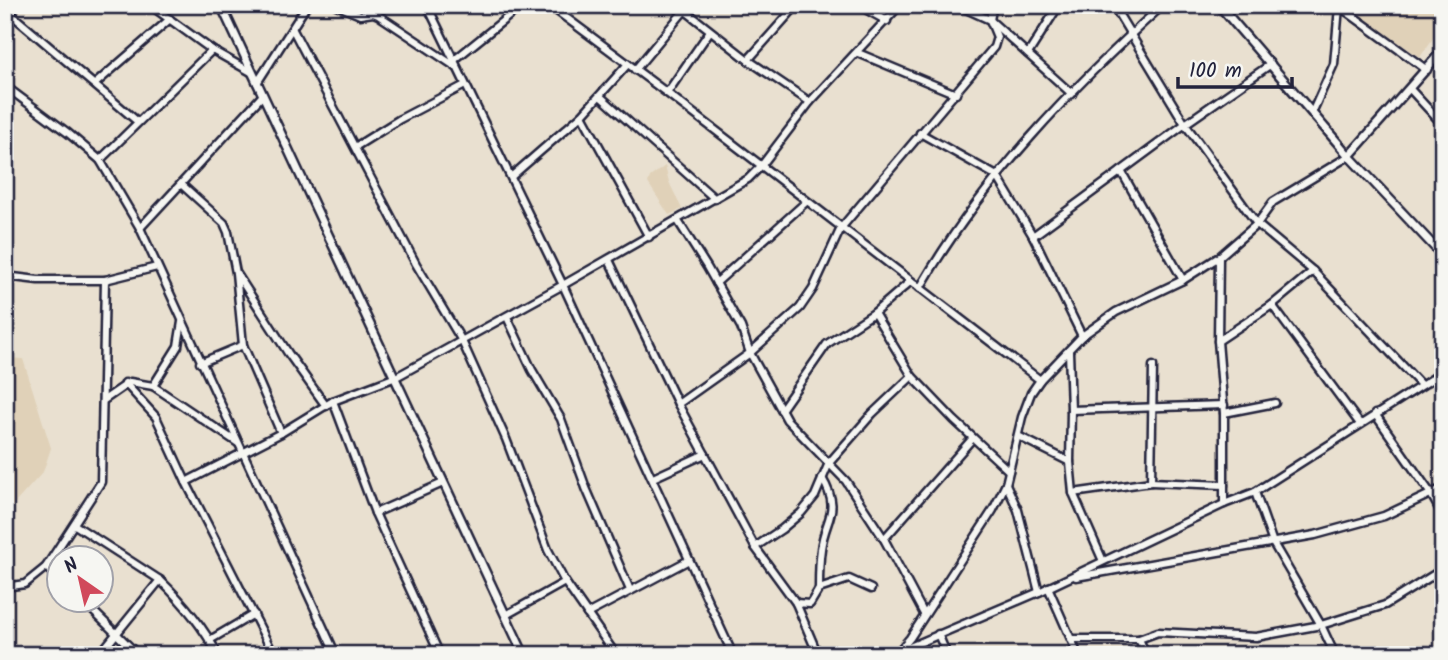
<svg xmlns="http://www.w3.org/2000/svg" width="1448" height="660" viewBox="0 0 1448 660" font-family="Kalam,sans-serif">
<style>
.built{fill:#e0d1b8}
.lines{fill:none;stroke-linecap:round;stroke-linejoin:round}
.minor-casing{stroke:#22223b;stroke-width:11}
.tertiary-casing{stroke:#22223b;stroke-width:12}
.minor{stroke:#f6f6f2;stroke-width:6}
.tertiary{stroke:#f6f6f2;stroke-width:7}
</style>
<rect width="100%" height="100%" fill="#e9e0d0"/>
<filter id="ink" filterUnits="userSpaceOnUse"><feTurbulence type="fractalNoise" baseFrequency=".0143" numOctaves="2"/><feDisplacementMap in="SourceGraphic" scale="14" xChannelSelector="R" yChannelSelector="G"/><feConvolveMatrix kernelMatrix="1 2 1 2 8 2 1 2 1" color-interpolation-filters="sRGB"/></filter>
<g filter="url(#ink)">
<g class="built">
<polygon points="1344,5 1443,5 1443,24 1420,57"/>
<polygon points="665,166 669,182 682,209 669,215 648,183 650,177"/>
<polygon points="5,358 23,359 51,448 43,472 5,514"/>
</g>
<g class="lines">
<defs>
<g id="minor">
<polyline points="150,5 212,50 251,72"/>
<polyline points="336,5 360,15 373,13 378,15 456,67"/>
<polyline points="427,5 563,285 733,655"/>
<polyline points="549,5 667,93 1040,380"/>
<polyline points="678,5 748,60 810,102"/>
<polyline points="858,5 887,21"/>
<polyline points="957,5 990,20 1072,94"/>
<polyline points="1113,5 1185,124 1257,224 1313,271 1421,385"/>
<polyline points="1339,6 1427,70"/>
<polyline points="5,9 138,122"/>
<polyline points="5,21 17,5"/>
<polyline points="293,30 416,264 462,341 506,439 548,550 565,582 616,655"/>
<polyline points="858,53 956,94"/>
<polyline points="1028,54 1059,5"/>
<polyline points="748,60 797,5"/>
<polyline points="453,61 515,11 519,5"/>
<polyline points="635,70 684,11"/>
<polyline points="257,83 307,5"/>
<polyline points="95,84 170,19"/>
<polyline points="5,86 68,133 100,160 140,228 336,655"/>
<polyline points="1410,89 1443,125"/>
<polyline points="667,93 710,31"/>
<polyline points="600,96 715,199"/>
<polyline points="1312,113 1334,64 1339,7"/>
<polyline points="582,115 649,237"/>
<polyline points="920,133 997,176 1033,236 1082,336"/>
<polyline points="355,147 400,119 465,85"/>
<polyline points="100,160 212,50"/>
<polyline points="1121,171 1183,280"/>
<polyline points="512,176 582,115 627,65"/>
<polyline points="181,184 224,223 228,232 236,273 243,345 281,433"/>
<polyline points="678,221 707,267 741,327 750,353 787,420 846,481 884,539 924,614"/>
<polyline points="140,228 262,96"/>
<polyline points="1033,236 1185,124 1271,64"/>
<polyline points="1219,257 1218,341 1224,413 1224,504"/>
<polyline points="609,260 678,404 755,547 796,603 818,655"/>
<polyline points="237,274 288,353 326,406"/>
<polyline points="5,276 38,280 105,280 157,267"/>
<polyline points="716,283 806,202"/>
<path d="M920,288C981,182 1072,87 1163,5"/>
<polyline points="1272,305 1360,424"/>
<polyline points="874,313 912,376 954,420 1009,471"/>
<polyline points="507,317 532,370 561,419 586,488 630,590"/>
<polyline points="1218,341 1272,305 1313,271"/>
<polyline points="1069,351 1071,410 1070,462 1073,493 1103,561"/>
<polyline points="200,363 243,345"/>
<polyline points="125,383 156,417 186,482 274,655"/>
<polyline points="153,386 178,346 182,322"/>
<polyline points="104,400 130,382 153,386 238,443"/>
<polyline points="333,401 375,513 440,655"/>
<polyline points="678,404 750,353 800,308 813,289 841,228 994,47 997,37 990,20 993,5"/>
<polyline points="781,410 827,344 874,313 911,281"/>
<polyline points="1071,410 1224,405"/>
<polyline points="1224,413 1275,403"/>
<polyline points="1375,414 1431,494 1443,516"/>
<polyline points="1018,436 1070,462"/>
<polyline points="653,478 705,454"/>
<polyline points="186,482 281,433 333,401 396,377 563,285 748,179 762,165 810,102 900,5"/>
<polyline points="1151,482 1224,485"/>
<polyline points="1006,484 1018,510 1039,592"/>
<polyline points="1255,492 1273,543 1321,625 1335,655"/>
<polyline points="1073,493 1151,482 1153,366"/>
<polyline points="375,513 443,483"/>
<path d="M75,525L160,580C182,601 204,628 218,655"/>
<polyline points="884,539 973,438"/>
<polyline points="755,547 782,529 801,513 815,496 829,463 872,414 912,376"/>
<polyline points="46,567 60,580"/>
<polyline points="1076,577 1315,535 1384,516 1443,488"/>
<polyline points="5,587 25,584 46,567 101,482 105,280"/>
<polyline points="1048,587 1078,655"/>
<path d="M819,589C819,576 819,562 821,549C825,517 842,512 822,478"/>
<polyline points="82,600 138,655"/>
<polyline points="796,603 810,604 819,589 849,579 871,589"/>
<polyline points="587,614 689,560"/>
<polyline points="506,615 565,582"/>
<polyline points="938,634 947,655"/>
<polyline points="1072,639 1139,639 1146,655"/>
<polyline points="1139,639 1158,632 1256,637 1321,625 1385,605 1443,569"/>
<polyline points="210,640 254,614"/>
<polyline points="898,652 910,638 993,510 1006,484 1022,417 1031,393 1040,380 1082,336 1116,312 1183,280 1219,257 1257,224 1273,202 1349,156"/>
<polyline points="99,655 160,580"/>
<polyline points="891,655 1039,592 1224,504 1255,492 1443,372"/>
</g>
<g id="tertiary">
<polyline points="221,5 524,655"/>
<polyline points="1219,5 1349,156 1443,256"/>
<polyline points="1349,156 1443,50"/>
</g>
</defs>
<use href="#minor" class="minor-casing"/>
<use href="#tertiary" class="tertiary-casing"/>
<use href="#minor" class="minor"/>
<use href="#tertiary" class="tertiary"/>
</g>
</g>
<rect width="1448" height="660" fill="none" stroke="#f6f6f2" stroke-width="28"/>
<rect x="14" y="14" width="1420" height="632" fill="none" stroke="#22223b" stroke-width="2.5" filter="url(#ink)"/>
<g transform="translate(80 579) rotate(326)"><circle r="33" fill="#f6f6f2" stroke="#a1a1a9" stroke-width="2"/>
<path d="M0-5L12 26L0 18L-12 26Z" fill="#d1495b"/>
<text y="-10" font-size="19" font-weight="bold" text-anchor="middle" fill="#22223b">N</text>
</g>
<path d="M1178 77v10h114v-10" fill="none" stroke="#22223b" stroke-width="3.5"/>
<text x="1189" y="77" font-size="21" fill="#22223b" stroke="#f6f6f2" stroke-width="5" paint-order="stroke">100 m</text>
</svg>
